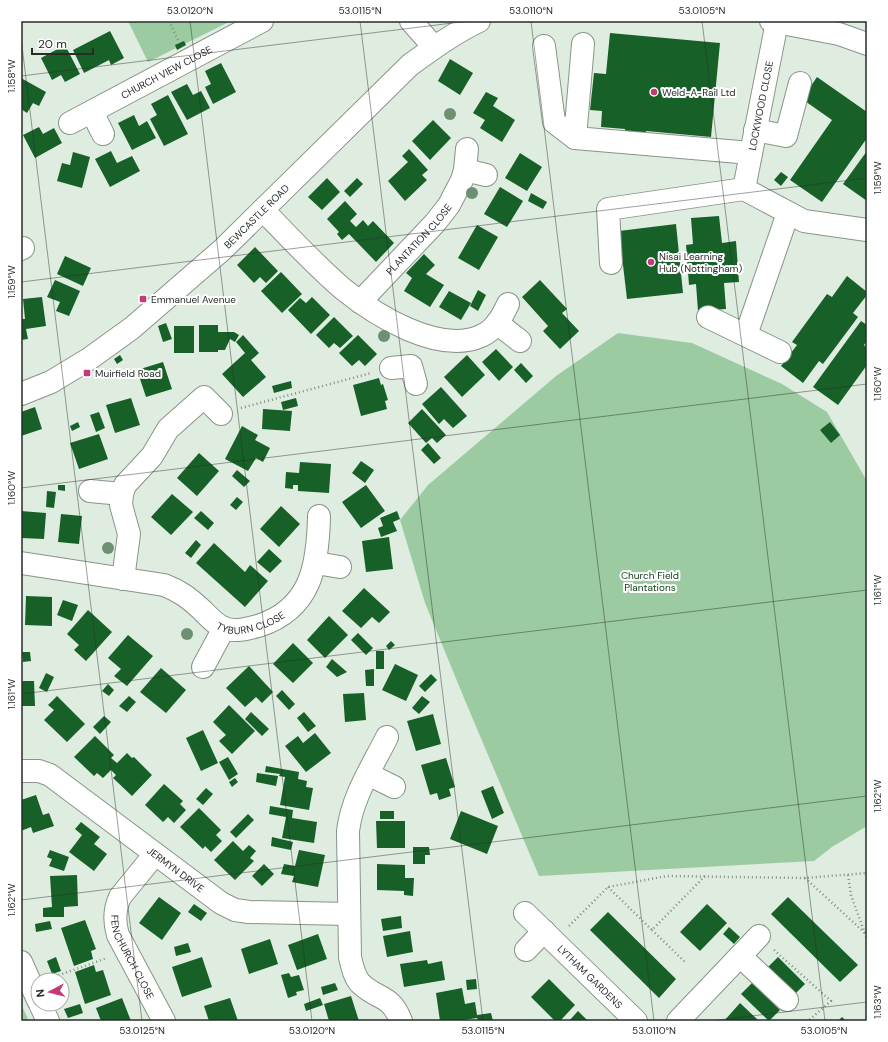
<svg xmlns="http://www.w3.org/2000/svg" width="888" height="1042" viewBox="0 0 888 1042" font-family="'DM Sans',sans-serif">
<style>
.green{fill:#9ccba1}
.building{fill:#176028}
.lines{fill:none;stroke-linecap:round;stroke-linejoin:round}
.minor-casing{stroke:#879488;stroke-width:24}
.path{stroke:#838c83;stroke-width:2.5;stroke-dasharray:1 3;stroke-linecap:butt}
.minor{stroke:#fff;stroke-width:22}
.tree{fill:#6d9074}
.ticks{fill:none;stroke:#272c27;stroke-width:1;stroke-opacity:0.45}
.poi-dot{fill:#c33a77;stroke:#fff;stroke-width:1.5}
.labels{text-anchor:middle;stroke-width:4;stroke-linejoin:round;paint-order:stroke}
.street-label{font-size:10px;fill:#272c27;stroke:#fff}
.poi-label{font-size:10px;fill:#272c27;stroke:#fff;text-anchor:start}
.park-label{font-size:10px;fill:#10431b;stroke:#fff}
.neatline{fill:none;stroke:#272c27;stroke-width:1.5}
.ticks-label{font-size:10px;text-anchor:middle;fill:#272c27}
</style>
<rect width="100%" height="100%" fill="#dfede0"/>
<g class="green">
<polygon points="128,21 231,21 148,62"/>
<polygon points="618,333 692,343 782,384 827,412 867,481 867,826 832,847 814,861 539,876 464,698 425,603 400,520 428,485 556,376"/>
<polygon points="21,1004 29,1021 21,1021"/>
</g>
<g class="building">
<polygon points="110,31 124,58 111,65 109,60 84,73 73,50"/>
<polygon points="610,33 720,43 711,137 646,131 646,138 624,136 625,129 601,127 602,111 590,110 594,73 606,74"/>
<polygon points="184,41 186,45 177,50 175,45"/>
<polygon points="65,45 80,74 65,82 61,75 52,80 41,58"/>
<polygon points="450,59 473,73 460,95 438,81"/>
<polygon points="221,63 236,92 213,104 205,87 211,84 205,71"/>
<polygon points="817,77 867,112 867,138 822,202 790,180 832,120 802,99"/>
<polygon points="21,78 46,92 39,106 33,103 27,113 21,109"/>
<polygon points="187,84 193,95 201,91 210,108 187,120 171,92"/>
<polygon points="486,92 498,98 493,106 515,120 502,142 480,128 485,120 473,113"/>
<polygon points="168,95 188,134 164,146 150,119 157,115 151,104"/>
<polygon points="134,115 139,126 147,121 156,138 132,150 118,123"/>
<polygon points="433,120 451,138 430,160 412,141"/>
<polygon points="39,127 43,134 54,128 62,143 35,158 23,135"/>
<polygon points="409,149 428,170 422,175 427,180 405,201 388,181 408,162 402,156"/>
<polygon points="111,151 117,163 132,156 140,171 110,187 95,159"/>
<polygon points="867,151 867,201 843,184"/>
<polygon points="73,152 90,157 82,188 57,181 62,163 70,165"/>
<polygon points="520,153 542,167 527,191 505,178"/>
<polygon points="781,172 788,177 781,186 774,180"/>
<polygon points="327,178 340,192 322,210 308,197"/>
<polygon points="357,178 363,184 350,197 344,191"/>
<polygon points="500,187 523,201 507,227 484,214"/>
<polygon points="531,193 547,202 543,209 528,201"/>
<polygon points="345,201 357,214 350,221 356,227 363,220 368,226 373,221 394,243 376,262 349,234 342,240 337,234 339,232 327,219"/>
<polygon points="719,216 722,243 736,241 739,282 724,283 726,309 698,311 696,284 689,285 686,245 693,244 691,218"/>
<polygon points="676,224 683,293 627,299 619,231"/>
<polygon points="477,225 498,237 479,270 458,258"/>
<polygon points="255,247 278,271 266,283 260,277 254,283 237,265"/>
<polygon points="424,254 435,265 426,274 444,285 430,307 404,291 412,278 406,273"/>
<polygon points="65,256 91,268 83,286 57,274"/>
<polygon points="281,272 302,294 282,313 261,291"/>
<polygon points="847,276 867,292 867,295 853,313 858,317 823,364 819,361 803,383 781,366 797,345 792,342 827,294 832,297"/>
<polygon points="55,280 80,291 69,316 56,311 60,302 47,297"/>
<polygon points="540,280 567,309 562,313 579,331 560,349 543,331 548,326 522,297"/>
<polygon points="478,290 486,295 478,311 470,306"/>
<polygon points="449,291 471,303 461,320 439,307"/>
<polygon points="42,297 46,326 26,329 28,339 21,340 21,319 25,319 23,299"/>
<polygon points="312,297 330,315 311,334 288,310 300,298 306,303"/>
<polygon points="334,317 353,336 340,348 334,343 329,348 316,335"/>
<polygon points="861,321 867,325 867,341 864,345 867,348 867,365 838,405 813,387"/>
<polygon points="166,323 172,339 163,342 158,326"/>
<polygon points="199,325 218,325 218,332 234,332 239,335 235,342 230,339 225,350 218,350 218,352 199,352"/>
<rect x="174" y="326" width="20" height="27"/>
<polygon points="243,335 259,353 251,360 266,377 243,397 222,374 245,353 236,342"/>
<polygon points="358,335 377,354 365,366 359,360 352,366 339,353"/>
<polygon points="496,349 513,367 499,381 482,362"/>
<polygon points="120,355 123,360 117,364 114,359"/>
<polygon points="467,355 485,375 462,397 444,377"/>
<polygon points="163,362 172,389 146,397 137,370"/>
<polygon points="521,363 533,376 526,383 514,370"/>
<polygon points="379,378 381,385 383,384 388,400 385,401 387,409 361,416 353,385"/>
<polygon points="291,381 292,388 274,393 272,386"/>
<polygon points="441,387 467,416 453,428 444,419 439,424 422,404"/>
<polygon points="131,398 140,425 115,433 106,405"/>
<polygon points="296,398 298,406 283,410 281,402"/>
<polygon points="35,407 42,429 21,436 21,412"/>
<polygon points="263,409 292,411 290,431 262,429"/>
<polygon points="422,409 446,435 437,443 432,438 426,443 408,423"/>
<polygon points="99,412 105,428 96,432 90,415"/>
<polygon points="78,422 80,427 72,431 70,426"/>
<polygon points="830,422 840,435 831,443 820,430"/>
<polygon points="242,426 258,435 255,440 270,448 263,462 256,458 248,471 225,459"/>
<polygon points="99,434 108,459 79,469 70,443"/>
<polygon points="428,443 441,458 434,464 421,450"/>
<polygon points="199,453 219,471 197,496 177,478"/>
<polygon points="361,461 374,470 365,483 352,473"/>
<polygon points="300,462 331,464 329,493 298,491 298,485 293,485 293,489 285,488 286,472 299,473"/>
<polygon points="237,470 250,481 244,487 232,476"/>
<polygon points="58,485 65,485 65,491 58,490"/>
<polygon points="366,485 385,511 361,528 342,502"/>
<polygon points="47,491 56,492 54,508 46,507"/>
<polygon points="172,494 193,512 171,535 151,517"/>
<polygon points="237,497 243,502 236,510 230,505"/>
<polygon points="281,506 300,524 279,547 260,529"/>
<polygon points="21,511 46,513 44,539 21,538"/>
<polygon points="201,511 214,523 208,530 194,518"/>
<polygon points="397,511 400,519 393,522 397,531 381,537 378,528 383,526 380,518"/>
<polygon points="61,514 82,516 79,544 58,542"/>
<polygon points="389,537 393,569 366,572 362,541"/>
<polygon points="196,540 201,545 191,558 185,553"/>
<polygon points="214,543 245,572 250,565 268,581 245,607 196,563"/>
<polygon points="269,549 282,561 270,573 257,562"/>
<polygon points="364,588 390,612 379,623 372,617 361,628 342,611"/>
<polygon points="26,596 52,597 52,626 25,625"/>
<polygon points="63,600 78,605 72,621 57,615"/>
<polygon points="88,610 112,632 86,661 74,650 79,645 67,634"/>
<polygon points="329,616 348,635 325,658 307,640"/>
<polygon points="358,633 373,648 366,655 351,640"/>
<polygon points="128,635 153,656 127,686 114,676 121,669 108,658"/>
<polygon points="391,641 395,645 389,650 386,646"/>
<polygon points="293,643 313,663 293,683 273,664"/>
<rect x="376" y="651" width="8" height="18"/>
<polygon points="22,652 30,652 31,661 23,662"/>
<polygon points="332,659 347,672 337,677 326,667"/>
<polygon points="395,664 418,675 406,701 382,690"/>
<polygon points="249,666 273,692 262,703 256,697 245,707 226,688"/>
<polygon points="161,668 186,690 166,713 140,692"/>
<polygon points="374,669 374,686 366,686 365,670"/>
<polygon points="46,673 54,677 47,692 39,688"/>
<polygon points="431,674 437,680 425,692 419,686"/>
<polygon points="21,681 34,681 35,706 21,706"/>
<polygon points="108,684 114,690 109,696 102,691"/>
<polygon points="282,690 295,704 289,710 276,696"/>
<polygon points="364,693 366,720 345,722 343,694"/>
<polygon points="57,696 85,724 67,742 44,720 54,710 48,705"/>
<polygon points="129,696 136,702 127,712 119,706"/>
<polygon points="422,696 430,702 419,714 412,708"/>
<polygon points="229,705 255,731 232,754 219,741 226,735 213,722"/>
<polygon points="251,712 269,729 262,736 245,719"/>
<polygon points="304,712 316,726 308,732 297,718"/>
<polygon points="433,714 441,744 416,751 407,721"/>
<polygon points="104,716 111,722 100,734 93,727"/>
<polygon points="203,730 218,763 201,771 186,738"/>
<polygon points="315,733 331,753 306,772 285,746 298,736 303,743"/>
<polygon points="95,736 114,755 111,758 117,763 127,753 132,758 134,757 152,775 132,796 113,778 116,775 111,770 103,778 97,773 94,776 74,757"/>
<polygon points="228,757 238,774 229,780 219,762"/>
<polygon points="446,758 455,787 449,789 451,796 439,800 437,793 430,795 421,765"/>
<polygon points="266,766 299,772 298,779 307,781 306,787 313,788 309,810 280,805 285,777 279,776 280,774 265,772"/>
<polygon points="257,773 278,776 276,786 256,782"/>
<polygon points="235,778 238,782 232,787 229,782"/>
<polygon points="164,784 183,801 180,804 186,810 174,823 168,817 163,822 145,805"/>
<polygon points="493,786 504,813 492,819 481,791"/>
<polygon points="206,788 213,794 203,805 196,799"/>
<polygon points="36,795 43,815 49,813 54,826 33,833 31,827 21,831 21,800"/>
<polygon points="270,806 293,810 292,818 317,822 314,843 282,838 286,817 269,814"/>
<polygon points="199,808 221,830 216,835 222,841 211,852 205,846 203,849 180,827"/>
<rect x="380" y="811" width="14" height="8"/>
<polygon points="461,811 498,826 487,854 450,839"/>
<polygon points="248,814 254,820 236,838 230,832"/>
<polygon points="376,821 405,821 405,848 377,848"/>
<polygon points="81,822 100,837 94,844 107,854 94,871 69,852 82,835 75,829"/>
<polygon points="272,837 293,842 291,850 271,846"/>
<polygon points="233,841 243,851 249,845 256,851 250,858 254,861 235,880 214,860"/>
<polygon points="413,847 429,847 430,855 425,855 425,864 413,864"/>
<polygon points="50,850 69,857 64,871 49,866 52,859 47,857"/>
<polygon points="299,850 325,855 318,887 292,882 294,876 281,874 284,864 295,866"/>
<polygon points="264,864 274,874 262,886 252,876"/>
<polygon points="377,864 405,865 405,878 414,878 413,896 404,895 404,891 377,890"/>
<polygon points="77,875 78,906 64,907 64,917 43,917 43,908 52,907 50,876"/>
<polygon points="159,897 181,913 162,940 139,923"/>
<polygon points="788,897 858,965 840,982 771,914"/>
<polygon points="194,904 207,913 201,921 188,912"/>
<polygon points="707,904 727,923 700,951 680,932"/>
<polygon points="608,912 676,979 659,998 590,930"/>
<polygon points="401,916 402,928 383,931 381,919"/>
<polygon points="85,920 96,949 91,951 93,959 74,966 61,928"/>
<polygon points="50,921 52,929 36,932 35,924"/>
<polygon points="729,927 740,937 734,944 723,934"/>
<polygon points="410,931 413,952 387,957 383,936"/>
<polygon points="318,934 327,959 297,970 288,945"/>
<polygon points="270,939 278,964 249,974 241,949"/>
<polygon points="188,943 191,952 176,956 174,947"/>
<polygon points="56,957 61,971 52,974 47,961"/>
<polygon points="202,957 212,987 182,997 172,967"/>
<polygon points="778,957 805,984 795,994 768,967"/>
<polygon points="427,960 428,964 442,961 445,980 404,987 400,964"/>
<polygon points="94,965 96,972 103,970 111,995 85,1004 75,972"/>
<polygon points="289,973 291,977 299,975 304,990 296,992 297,995 288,998 281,975"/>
<polygon points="476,979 477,989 467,990 466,980"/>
<polygon points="549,979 575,1005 560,1021 555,1021 531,997"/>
<polygon points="335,983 338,990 323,995 321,987"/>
<polygon points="752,983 780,1010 769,1021 741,994"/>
<polygon points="462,988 465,1004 475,1002 477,1015 491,1013 493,1021 478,1021 477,1018 457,1021 440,1021 436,993"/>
<polygon points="351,996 359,1021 329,1021 324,1004"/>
<polygon points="122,998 131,1021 101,1021 96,1008"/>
<polygon points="230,998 238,1021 209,1021 204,1006"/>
<polygon points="320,998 323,1005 306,1011 304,1004"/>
<polygon points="740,1003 758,1020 758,1021 724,1021"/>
<polygon points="80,1004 83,1013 68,1018 64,1009"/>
<polygon points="578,1011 588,1021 569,1021"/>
<polygon points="842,1017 846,1021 838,1021"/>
</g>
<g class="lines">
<defs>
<g id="minor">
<polyline points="411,21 434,47"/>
<polyline points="771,21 839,34 867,44"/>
<polyline points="583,44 575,138 751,153"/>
<polyline points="544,46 554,122 575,138"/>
<polyline points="92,112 103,134"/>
<path id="s1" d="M70,123L262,21"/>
<polyline points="755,130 786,136 800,83"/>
<polyline points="465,170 486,175"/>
<path id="s2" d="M744,189L777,22"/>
<path d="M263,210C289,237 315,265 343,289C375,315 439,355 481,336C495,330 502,317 508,304"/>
<polyline points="21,249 23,248"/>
<polyline points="611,263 608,209 744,189 804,221 867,230"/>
<path id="s3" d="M360,302L435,223L449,205L462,180L465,170L467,149"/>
<polyline points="708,317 780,352"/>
<polyline points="497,323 520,341"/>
<polyline points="746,335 788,213"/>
<polyline points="391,368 411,366 416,384"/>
<path id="s4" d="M21,394L51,382L89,359L132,328L222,250L410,65C432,49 454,33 479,21"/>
<polyline points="90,491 122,494"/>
<path id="s5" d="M21,563L164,585C180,591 189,598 202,610C208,616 214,623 222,627C233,633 247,629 258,626C312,609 318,564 319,516"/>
<polyline points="316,563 340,567"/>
<polyline points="123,579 129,534 121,505 122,494 125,485 152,456 168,429 204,397 221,414"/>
<polyline points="203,667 224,628"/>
<path d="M387,737C372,767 352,797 348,831L350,957C352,966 354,976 360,983C377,1000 390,993 401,1021"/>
<path id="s6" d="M21,771H39L50,775L221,903L235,910L249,912L349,914"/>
<polyline points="368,774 394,787"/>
<path id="s7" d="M155,854L120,897C114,910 114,922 118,935L164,1021"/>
<path id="s8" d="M525,913L636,1021"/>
<polyline points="526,950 544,931"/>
<polyline points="740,956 787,1000"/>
<polyline points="21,962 38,1000"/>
<polyline points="40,1004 48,1021"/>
<polyline points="678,1021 759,936"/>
</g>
</defs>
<use href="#minor" class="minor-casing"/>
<g class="path">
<polyline points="169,21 179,42"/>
<polyline points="241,408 371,373"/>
<polyline points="848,875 851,895 867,939"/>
<polyline points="805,878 865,933"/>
<polyline points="608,887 652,930 705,876"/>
<polyline points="569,926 608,887 667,876 805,878 867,873"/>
<polyline points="652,930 685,962"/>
<polyline points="774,950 831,1001 808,1021"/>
<polyline points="51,978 107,958"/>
</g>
<use href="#minor" class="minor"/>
</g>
<g class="tree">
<circle cx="450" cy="114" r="6"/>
<circle cx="472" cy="193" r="6"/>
<circle cx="384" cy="336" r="6"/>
<circle cx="108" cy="548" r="6"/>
<circle cx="187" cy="634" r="6"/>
</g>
<path class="ticks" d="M190,21L312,1021M360,21L483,1021M531,21L654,1021M702,21L825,1021M21,38L142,1021M21,76L469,21M21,282L867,178M21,488L867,384M21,694L867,590M21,900L867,796M710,1021L867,1002"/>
<g class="poi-dot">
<circle cx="654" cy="92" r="4"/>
<circle cx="651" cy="262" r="4"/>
<rect x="139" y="295" width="8" height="8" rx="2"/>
<rect x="83" y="369" width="8" height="8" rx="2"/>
</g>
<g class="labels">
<g class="street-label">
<text dy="4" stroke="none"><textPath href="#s1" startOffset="109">CHURCH VIEW CLOSE</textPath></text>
<text dy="4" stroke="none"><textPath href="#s2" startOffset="85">LOCKWOOD CLOSE</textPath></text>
<text dy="4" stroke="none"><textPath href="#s4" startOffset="297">BEWCASTLE ROAD</textPath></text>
<text dy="4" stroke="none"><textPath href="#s3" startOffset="86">PLANTATION CLOSE</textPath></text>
<text dy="4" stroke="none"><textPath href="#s5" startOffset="247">TYBURN CLOSE</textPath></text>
<text dy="4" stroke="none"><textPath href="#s6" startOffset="187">JERMYN DRIVE</textPath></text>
<text dy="4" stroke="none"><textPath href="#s7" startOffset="120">FENCHURCH CLOSE</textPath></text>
<text dy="4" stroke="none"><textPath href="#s8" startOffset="91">LYTHAM GARDENS</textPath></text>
</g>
<g class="poi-label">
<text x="662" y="96">Weld-A-Rail Ltd</text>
<text x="659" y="260">Nisai Learning<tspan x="659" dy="12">Hub (Nottingham)</tspan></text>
<text x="151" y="303">Emmanuel Avenue</text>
<text x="95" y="377">Muirfield Road</text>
</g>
<g class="park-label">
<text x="650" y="579">Church Field<tspan x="650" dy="12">Plantations</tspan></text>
</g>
</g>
<rect width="888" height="1042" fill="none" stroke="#ffffff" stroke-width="44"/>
<g transform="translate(50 992) rotate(263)"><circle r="19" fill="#ffffff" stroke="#a9aba9"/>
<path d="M0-3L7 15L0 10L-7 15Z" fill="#c33a77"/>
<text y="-6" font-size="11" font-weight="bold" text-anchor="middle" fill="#272c27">N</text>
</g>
<path d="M32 48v6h61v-6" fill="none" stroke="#272c27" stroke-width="2"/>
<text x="38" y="48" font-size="12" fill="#272c27" stroke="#ffffff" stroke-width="3" paint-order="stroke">20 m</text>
<rect x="22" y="22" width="844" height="998" class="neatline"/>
<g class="ticks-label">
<text x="190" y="14">53.0120°N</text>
<text x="360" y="14">53.0115°N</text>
<text x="531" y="14">53.0110°N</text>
<text x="702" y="14">53.0105°N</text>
<text transform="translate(11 76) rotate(-90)" y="4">1.158°W</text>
<text transform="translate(877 178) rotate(-90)" y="4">1.159°W</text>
<text transform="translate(11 282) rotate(-90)" y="4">1.159°W</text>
<text transform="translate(877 384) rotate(-90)" y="4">1.160°W</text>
<text transform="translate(11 488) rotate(-90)" y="4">1.160°W</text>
<text transform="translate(877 590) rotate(-90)" y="4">1.161°W</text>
<text transform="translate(11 694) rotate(-90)" y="4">1.161°W</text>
<text transform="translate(877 796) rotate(-90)" y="4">1.162°W</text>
<text transform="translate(11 900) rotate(-90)" y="4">1.162°W</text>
<text transform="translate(877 1002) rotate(-90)" y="4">1.163°W</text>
<text x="142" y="1034">53.0125°N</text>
<text x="312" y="1034">53.0120°N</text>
<text x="483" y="1034">53.0115°N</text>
<text x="654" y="1034">53.0110°N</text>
<text x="824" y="1034">53.0105°N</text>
</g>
</svg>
